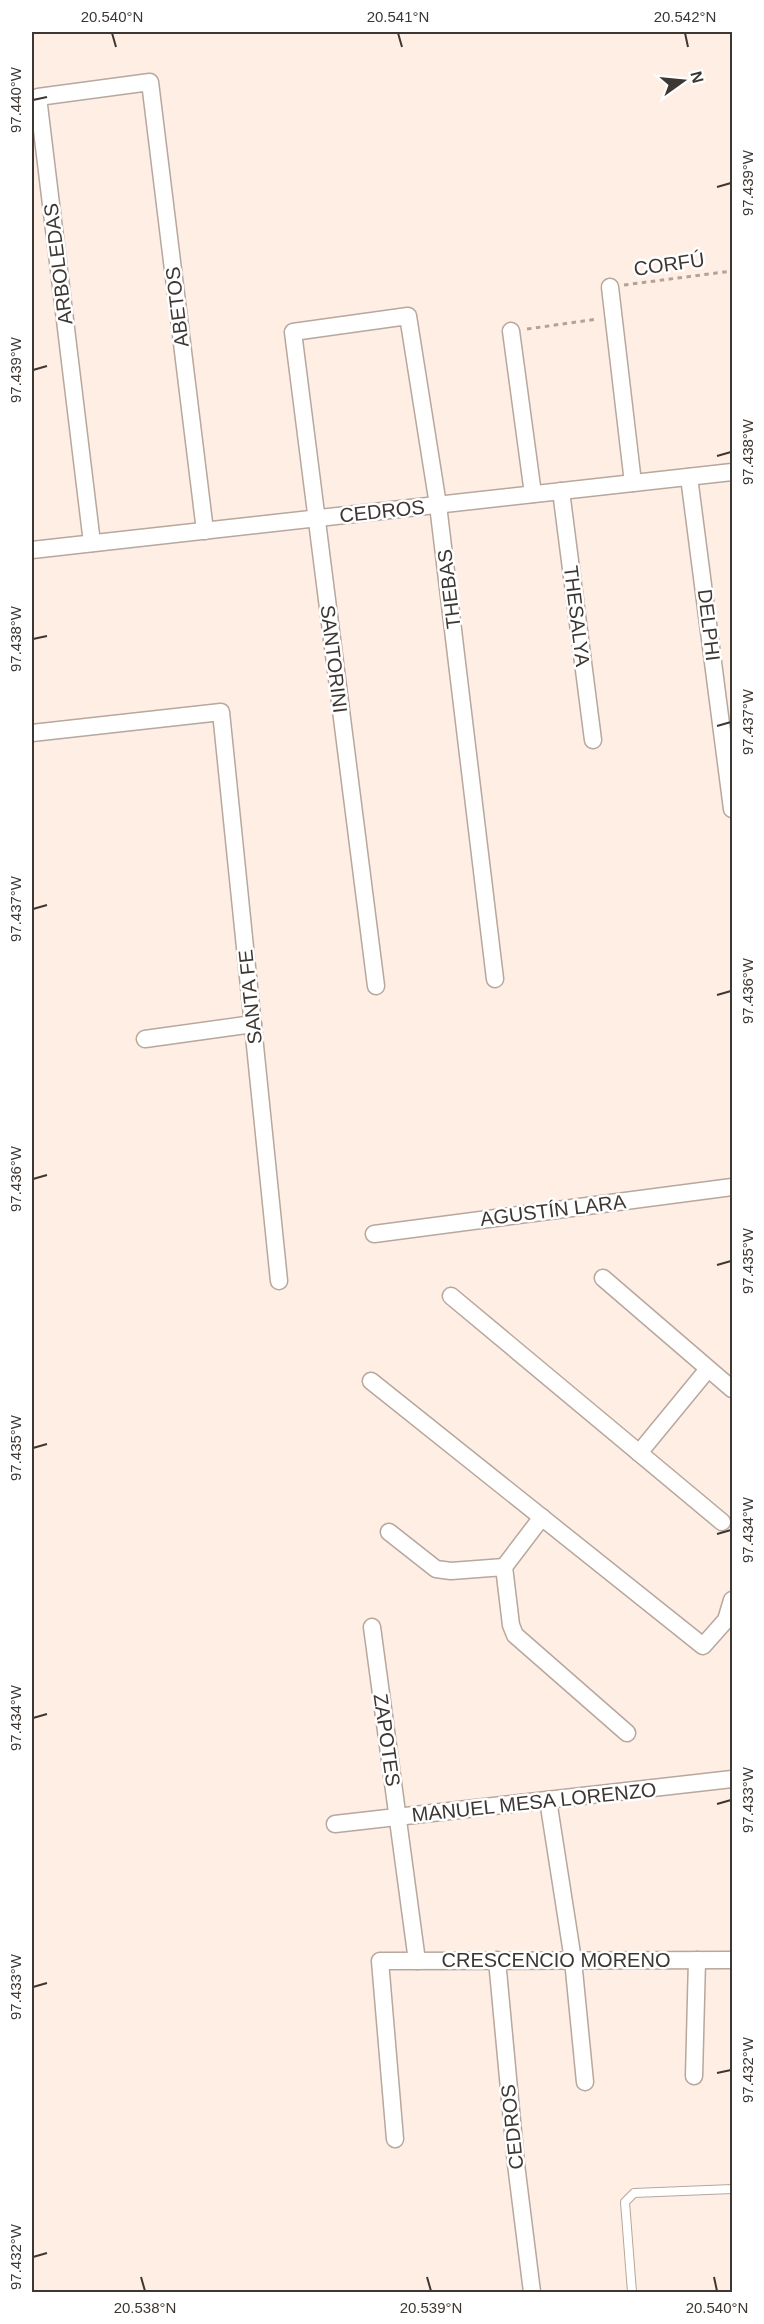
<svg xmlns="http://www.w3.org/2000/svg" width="764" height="2324" viewBox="0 0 764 2324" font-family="Helvetica,sans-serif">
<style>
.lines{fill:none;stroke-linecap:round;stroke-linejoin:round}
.lane-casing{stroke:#b7a79d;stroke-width:10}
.street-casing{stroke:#b7a79d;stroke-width:19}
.path{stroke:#b0a39b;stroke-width:3;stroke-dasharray:4.5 4.5;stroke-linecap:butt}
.lane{stroke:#fff;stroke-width:8}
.street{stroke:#fff;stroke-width:16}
.ticks{fill:none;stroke:#3d3733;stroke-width:2}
.labels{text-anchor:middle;stroke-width:5;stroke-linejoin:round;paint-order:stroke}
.street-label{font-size:20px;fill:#3d3733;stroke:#fff}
.neatline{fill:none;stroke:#3d3733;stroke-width:2}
.ticks-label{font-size:15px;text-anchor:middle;fill:#3d3733}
</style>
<rect width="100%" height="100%" fill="#ffeee3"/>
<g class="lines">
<defs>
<polyline id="lane" points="632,2292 625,2202 634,2193 732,2189"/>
<g id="street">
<polyline points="610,287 633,483"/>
<polyline points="511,331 533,494"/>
<polyline points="689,477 732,809"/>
<polyline points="561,491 593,740"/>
<polyline points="92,543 38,97 150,82 205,531"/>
<polyline points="32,550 732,472"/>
<polyline points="32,733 221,712 279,1281"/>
<polyline points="376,986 293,332 408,316 438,505 495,979"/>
<polyline points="145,1039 253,1024"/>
<polyline points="374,1234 732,1187"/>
<polyline points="603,1278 732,1389"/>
<polyline points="451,1296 722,1522"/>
<polyline points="371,1381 703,1646 726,1620 732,1600"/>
<polyline points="639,1453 708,1369"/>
<polyline points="389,1532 436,1569 451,1571 504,1567 511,1625 515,1635 627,1733"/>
<polyline points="504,1567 542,1517"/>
<polyline points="372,1627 417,1961"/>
<polyline points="548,1800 573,1960 585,2082"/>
<polyline points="335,1824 732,1779"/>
<polyline points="497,1960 516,2164 532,2292"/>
<polyline points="694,2076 697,1960"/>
<polyline points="395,2139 380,1961 732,1960"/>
</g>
</defs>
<use href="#lane" class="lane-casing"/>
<use href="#street" class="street-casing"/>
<g class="path">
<polyline points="624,285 732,271"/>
<polyline points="527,329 598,319"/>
</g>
<use href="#lane" class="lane"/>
<use href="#street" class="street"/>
</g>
<path class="ticks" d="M112,33L116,47M398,33L402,47M685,33L688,47M33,100L47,97M717,187L731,183M33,370L47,366M717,456L731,452M33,639L47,636M717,726L731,722M33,909L47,905M717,995L731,991M33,1179L47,1175M717,1265L731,1261M33,1448L47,1444M717,1534L731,1530M33,1718L47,1714M717,1804L731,1800M33,1987L47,1983M717,2073L731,2070M33,2257L47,2253M141,2277L145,2291M427,2277L431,2291M714,2277L717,2291"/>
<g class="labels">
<g class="street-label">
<text transform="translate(58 264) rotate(-97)" y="7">ARBOLEDAS</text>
<text transform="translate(669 264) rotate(-8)" y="7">CORFÚ</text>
<text transform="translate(177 307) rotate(-97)" y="7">ABETOS</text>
<text transform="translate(382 511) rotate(-6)" y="7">CEDROS</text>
<text transform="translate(449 589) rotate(-97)" y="7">THEBAS</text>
<text transform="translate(577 616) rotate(83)" y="7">THESALYA</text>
<text transform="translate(709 625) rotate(83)" y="7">DELPHI</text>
<text transform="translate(334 659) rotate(83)" y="7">SANTORINI</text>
<text transform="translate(250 997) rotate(-96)" y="7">SANTA FE</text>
<text transform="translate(553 1210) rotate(-7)" y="7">AGUSTÍN LARA</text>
<text transform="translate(387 1740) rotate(82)" y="7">ZAPOTES</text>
<text transform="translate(534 1802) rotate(-6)" y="7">MANUEL MESA LORENZO</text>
<text x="556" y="1967">CRESCENCIO MORENO</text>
<text transform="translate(512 2127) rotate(-96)" y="7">CEDROS</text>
</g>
</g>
<rect width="764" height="2324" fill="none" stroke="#ffffff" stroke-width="66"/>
<g transform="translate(683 81) rotate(75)" stroke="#ffffff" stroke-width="4.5" paint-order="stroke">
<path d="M0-4.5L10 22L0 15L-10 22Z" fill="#3d3733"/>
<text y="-9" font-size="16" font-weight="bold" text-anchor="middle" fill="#3d3733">N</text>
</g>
<rect x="33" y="33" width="698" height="2258" class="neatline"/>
<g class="ticks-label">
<text x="112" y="22">20.540°N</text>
<text x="398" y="22">20.541°N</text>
<text x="685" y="22">20.542°N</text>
<text transform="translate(16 100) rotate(-90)" y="5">97.440°W</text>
<text transform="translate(748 183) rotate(-90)" y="5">97.439°W</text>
<text transform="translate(16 370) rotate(-90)" y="5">97.439°W</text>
<text transform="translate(748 452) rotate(-90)" y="5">97.438°W</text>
<text transform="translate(16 639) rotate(-90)" y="5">97.438°W</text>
<text transform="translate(748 722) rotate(-90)" y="5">97.437°W</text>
<text transform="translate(16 909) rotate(-90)" y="5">97.437°W</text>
<text transform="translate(748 991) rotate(-90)" y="5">97.436°W</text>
<text transform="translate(16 1179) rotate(-90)" y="5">97.436°W</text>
<text transform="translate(748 1261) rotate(-90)" y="5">97.435°W</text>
<text transform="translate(16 1448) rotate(-90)" y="5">97.435°W</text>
<text transform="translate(748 1530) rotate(-90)" y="5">97.434°W</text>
<text transform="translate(16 1718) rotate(-90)" y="5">97.434°W</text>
<text transform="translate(748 1800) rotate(-90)" y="5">97.433°W</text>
<text transform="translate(16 1987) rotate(-90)" y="5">97.433°W</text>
<text transform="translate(748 2070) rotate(-90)" y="5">97.432°W</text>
<text transform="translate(16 2257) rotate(-90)" y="5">97.432°W</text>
<text x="145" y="2313">20.538°N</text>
<text x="431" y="2313">20.539°N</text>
<text x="717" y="2313">20.540°N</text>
</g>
</svg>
